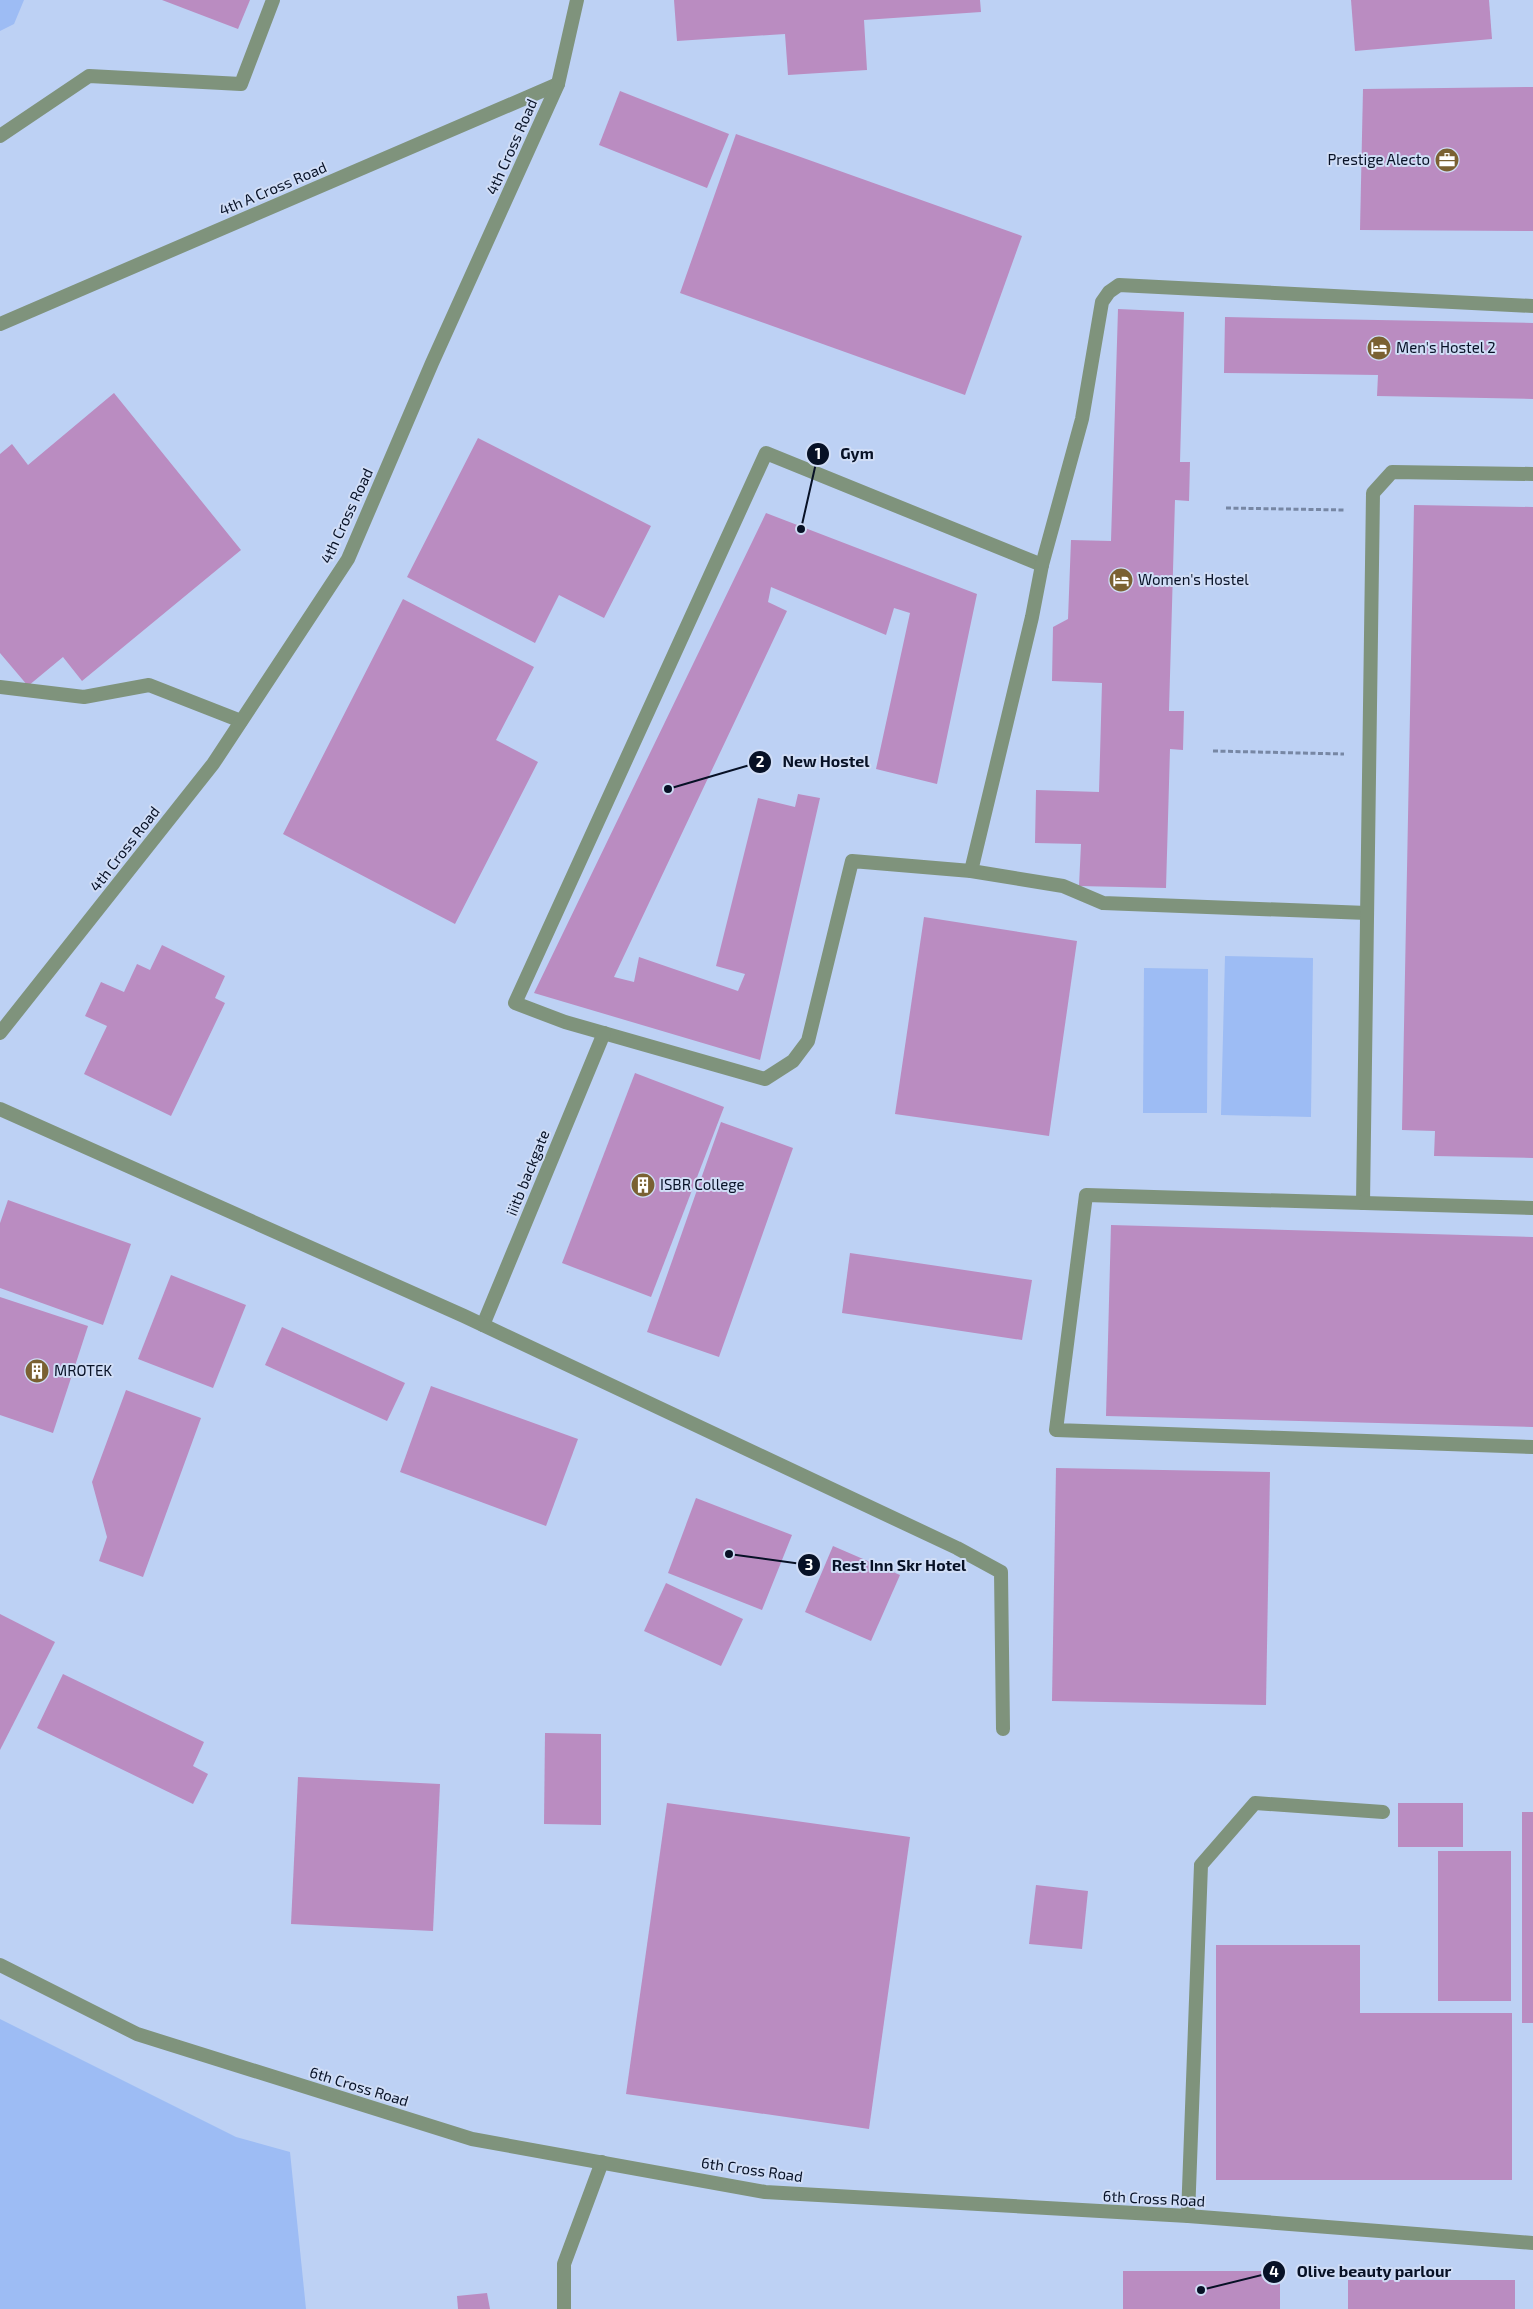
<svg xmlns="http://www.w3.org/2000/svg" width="1533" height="2309" viewBox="0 0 1533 2309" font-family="'Exo 2',sans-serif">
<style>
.green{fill:#9dbcf4}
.building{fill:#ba8cc1}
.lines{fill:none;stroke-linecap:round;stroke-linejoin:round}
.path{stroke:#7787a4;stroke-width:3;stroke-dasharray:5 2.5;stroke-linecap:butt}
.service{stroke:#7f937c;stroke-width:14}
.minor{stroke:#7f937c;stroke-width:14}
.tertiary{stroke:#7f937c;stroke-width:14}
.labels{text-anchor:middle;stroke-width:4;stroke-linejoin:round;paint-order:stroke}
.street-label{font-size:15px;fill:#071126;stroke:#d0ddf6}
.poi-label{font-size:15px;fill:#071126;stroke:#d0ddf6;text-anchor:start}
.leader{fill:none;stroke:#071126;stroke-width:2}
.callout-dot{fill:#071126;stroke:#d0ddf6;stroke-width:2}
.mark-label{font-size:15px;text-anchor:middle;font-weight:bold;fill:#fff}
.callout-label{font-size:16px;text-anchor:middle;font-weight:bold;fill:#071126;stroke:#d0ddf6;stroke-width:4;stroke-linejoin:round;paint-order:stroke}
</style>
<rect width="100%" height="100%" fill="#bdd1f4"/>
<g class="green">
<polygon points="0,0 24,0 14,24 0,31"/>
<polygon points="1225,956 1313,958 1311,1117 1221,1115"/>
<polygon points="1144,968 1208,969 1207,1113 1143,1113"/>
<polygon points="0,2019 236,2137 290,2152 306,2309 0,2309"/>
</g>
<g class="building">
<polygon points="162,0 250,0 238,29"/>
<polygon points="674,0 980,0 981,12 864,20 867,70 788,75 785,34 677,41"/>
<polygon points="1351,0 1489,0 1492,39 1355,51"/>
<polygon points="1533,87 1533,231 1360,230 1363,89"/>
<polygon points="620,91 729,134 707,188 599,145"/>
<polygon points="736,134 1022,236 965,395 680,293"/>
<polygon points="1118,309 1184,312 1180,462 1190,462 1189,501 1175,500 1169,711 1184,711 1183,750 1170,749 1166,888 1079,886 1081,844 1035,843 1036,790 1099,792 1102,683 1052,681 1053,627 1068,619 1071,540 1111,541"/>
<polygon points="1225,317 1533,323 1533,399 1377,396 1378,375 1224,373"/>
<polygon points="114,393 241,550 82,681 63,657 28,686 0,653 0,454 12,444 28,465"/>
<polygon points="478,438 651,526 604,618 559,595 535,643 407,577"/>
<polygon points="1414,505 1533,507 1533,1158 1434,1156 1435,1131 1402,1130"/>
<polygon points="766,513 977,594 937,784 876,769 910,613 894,608 886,635 771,587 768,602 787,611 614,977 634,982 639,957 738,991 745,974 716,966 758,798 795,807 798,794 820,798 760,1060 534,993"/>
<polygon points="403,599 534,667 496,740 538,762 455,924 283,834"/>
<polygon points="924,917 1077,941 1049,1136 895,1114"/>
<polygon points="162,945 225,976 215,998 225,1003 171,1116 84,1074 107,1026 85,1016 101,982 124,992 137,964 150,970"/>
<polygon points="635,1073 724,1107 651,1297 562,1263"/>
<polygon points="721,1122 793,1148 719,1357 647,1332"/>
<polygon points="8,1200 131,1244 103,1325 0,1288 0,1223"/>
<polygon points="1111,1225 1533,1237 1533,1427 1106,1416"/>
<polygon points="850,1253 1032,1280 1022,1340 842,1313"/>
<polygon points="171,1275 246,1305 213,1388 138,1359"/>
<polygon points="0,1297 88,1326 53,1433 0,1415"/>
<polygon points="282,1327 405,1383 387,1421 265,1365"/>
<polygon points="431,1386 578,1439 546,1526 400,1472"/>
<polygon points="126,1390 201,1418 143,1577 99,1561 107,1537 92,1482"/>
<polygon points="1056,1468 1270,1472 1266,1705 1052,1701"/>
<polygon points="696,1498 792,1535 762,1610 668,1573"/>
<polygon points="833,1546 900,1575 871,1641 805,1612"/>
<polygon points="666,1583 743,1619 721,1666 644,1631"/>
<polygon points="0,1614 55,1642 0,1750"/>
<polygon points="63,1674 204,1742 193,1766 208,1774 193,1804 37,1728"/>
<polygon points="545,1733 601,1734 601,1825 544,1824"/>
<polygon points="298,1777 440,1784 433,1931 291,1924"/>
<polygon points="667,1803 910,1837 869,2129 626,2094"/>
<rect x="1398" y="1803" width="65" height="44"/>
<rect x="1522" y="1812" width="11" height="211"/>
<rect x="1438" y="1851" width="73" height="150"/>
<polygon points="1036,1885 1088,1891 1082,1949 1029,1944"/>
<polygon points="1216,1945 1360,1945 1360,2013 1512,2013 1512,2180 1216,2180"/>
<rect x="1123" y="2271" width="157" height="38"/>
<rect x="1348" y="2280" width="167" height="29"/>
<polygon points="487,2293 490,2309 458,2309 457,2296"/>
</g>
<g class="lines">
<g class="path">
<polyline points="1226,508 1345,510"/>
<polyline points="1213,751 1344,754"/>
</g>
<g class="service">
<polyline points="0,136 89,76 241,84 273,0"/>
<polyline points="0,687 84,697 149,685 241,721"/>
<polyline points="971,871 852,861 808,1041 793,1061 765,1079 565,1022 515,1003 766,453 1042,565"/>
<polyline points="1367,913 1103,903 1063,886 971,871 1032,617 1042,565 1082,419 1102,302 1109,292 1119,285 1533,306"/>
<polyline points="1363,1203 1373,493 1392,472 1533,474"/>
<polyline points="1533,1208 1086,1195 1056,1430 1533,1447"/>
<polyline points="483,1325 604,1033"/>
<polyline points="1188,2216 1201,1865 1255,1803 1383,1812"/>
<polyline points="564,2309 564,2264 602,2162"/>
</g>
<polyline class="minor" points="0,1109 464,1316 957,1548 1001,1572 1003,1729"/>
<g class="tertiary">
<polyline points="0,324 558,84"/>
<polyline points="0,1033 213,764 348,559 432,363 558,84 577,0"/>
<polyline points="0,1965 137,2034 472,2139 765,2192 1188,2216 1533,2243"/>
</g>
</g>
<defs>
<symbol id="office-disc" viewBox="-11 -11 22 22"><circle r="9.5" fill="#7a6132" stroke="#d0ddf6"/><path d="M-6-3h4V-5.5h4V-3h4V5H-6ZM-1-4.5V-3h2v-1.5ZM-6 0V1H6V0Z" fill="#fff"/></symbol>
<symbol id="hotel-disc" viewBox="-11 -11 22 22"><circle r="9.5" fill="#7a6132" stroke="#d0ddf6"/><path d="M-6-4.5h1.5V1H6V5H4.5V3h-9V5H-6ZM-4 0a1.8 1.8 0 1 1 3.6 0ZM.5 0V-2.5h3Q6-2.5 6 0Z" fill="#fff"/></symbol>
<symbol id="building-disc" viewBox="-11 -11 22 22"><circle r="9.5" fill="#7a6132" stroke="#d0ddf6"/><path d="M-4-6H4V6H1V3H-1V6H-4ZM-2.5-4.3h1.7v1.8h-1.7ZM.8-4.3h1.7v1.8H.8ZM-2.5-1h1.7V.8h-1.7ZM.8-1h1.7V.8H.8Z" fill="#fff"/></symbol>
</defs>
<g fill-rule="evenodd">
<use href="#office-disc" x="1433" y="146" width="28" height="28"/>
<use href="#hotel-disc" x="1365" y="334" width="28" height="28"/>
<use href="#hotel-disc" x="1107" y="566" width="28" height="28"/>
<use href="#building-disc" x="629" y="1171" width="28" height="28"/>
<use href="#building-disc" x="23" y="1357" width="28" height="28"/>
</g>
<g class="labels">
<g class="street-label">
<text transform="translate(512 147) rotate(-66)" y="5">4th Cross Road</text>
<text transform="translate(273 189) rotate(-23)" y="5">4th A Cross Road</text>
<text transform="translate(347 516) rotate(-65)" y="5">4th Cross Road</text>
<text transform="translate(125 849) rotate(-52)" y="5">4th Cross Road</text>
<text transform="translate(528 1173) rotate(-68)" y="5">iiitb backgate</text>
<text transform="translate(359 2087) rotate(17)" y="5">6th Cross Road</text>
<text transform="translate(752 2170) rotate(8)" y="5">6th Cross Road</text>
<text transform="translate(1154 2199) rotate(3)" y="5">6th Cross Road</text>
</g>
<g class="poi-label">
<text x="1430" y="165" text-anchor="end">Prestige Alecto</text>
<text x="1396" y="353">Men's Hostel 2</text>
<text x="1138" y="585">Women's Hostel</text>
<text x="660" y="1190">ISBR College</text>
<text x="54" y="1376">MROTEK</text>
</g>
</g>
<path class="leader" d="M801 529L818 454M668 789L760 762M729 1554L809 1565M1201 2290L1274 2272"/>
<g class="callout-dot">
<circle cx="801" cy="529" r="5"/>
<circle cx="668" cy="789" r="5"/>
<circle cx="729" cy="1554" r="5"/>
<circle cx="1201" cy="2290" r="5"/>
<circle cx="818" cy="454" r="12"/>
<circle cx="760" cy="762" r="12"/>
<circle cx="809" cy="1565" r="12"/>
<circle cx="1274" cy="2272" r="12"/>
</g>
<g class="mark-label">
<text x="818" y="459">1</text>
<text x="760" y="767">2</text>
<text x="809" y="1570">3</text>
<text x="1274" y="2277">4</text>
</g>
<g class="callout-label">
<text x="857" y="459">Gym</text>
<text x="826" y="767">New Hostel</text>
<text x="899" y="1571">Rest Inn Skr Hotel</text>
<text x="1374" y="2277">Olive beauty parlour</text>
</g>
</svg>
